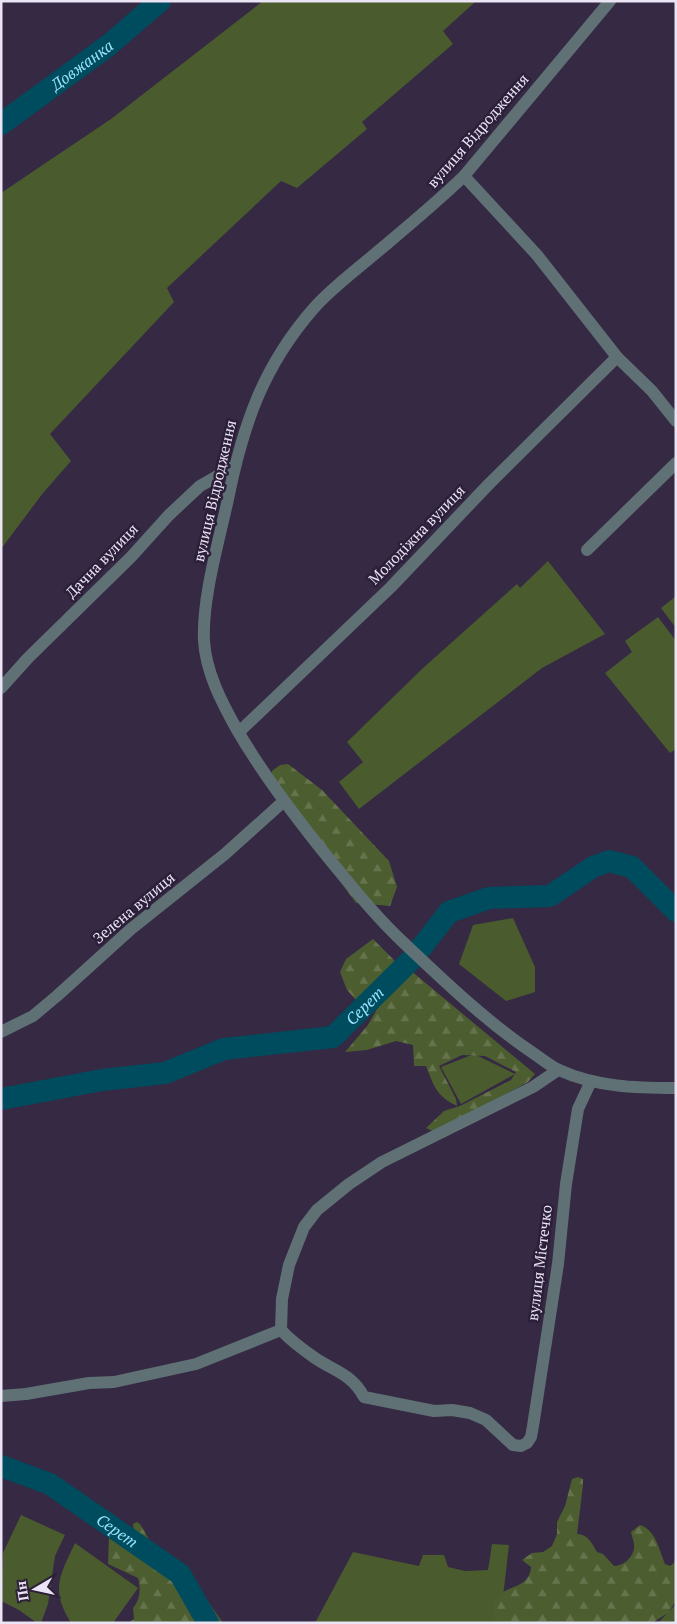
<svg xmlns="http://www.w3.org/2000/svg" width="677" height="1624" viewBox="0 0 677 1624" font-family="'PT Serif',serif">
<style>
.green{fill:#4a5b2e}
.forest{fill:url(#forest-firs)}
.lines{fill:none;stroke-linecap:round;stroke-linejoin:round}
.river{stroke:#004c5f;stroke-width:22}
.minor{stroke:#5f7174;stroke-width:12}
.tertiary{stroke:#5f7174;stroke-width:12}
.labels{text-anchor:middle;stroke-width:5;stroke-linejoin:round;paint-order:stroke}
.street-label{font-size:15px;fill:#ebe4f5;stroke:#2b1f39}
.water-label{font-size:16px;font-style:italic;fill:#99e3fd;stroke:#2b1f39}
</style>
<defs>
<pattern id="forest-firs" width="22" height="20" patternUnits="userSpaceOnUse" patternTransform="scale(1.25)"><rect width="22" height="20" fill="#4c5d2f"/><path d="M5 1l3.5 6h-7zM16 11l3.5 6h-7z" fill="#66744e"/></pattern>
</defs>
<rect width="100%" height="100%" fill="#352943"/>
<g class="green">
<polygon points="263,1 473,1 474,3 443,31 453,44 362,122 367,129 297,188 281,181 167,288 174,302 50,434 71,461 43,493 1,549 1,193 111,119"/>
<polygon points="548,561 605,634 542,668 359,809 339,782 363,762 347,742 422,669 517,584 520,588"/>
<polygon points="676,596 676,628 661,608"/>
<polygon points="658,617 676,641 676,749 670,753 605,673 632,652 625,641"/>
<polygon points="513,918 535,967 535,992 506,1001 459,964 473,925"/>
<polygon points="474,1054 515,1074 461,1104 441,1067"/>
<polygon points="21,1515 65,1535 55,1556 48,1604 41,1623 37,1623 19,1610 1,1601 3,1553"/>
<path d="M75,1543L138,1588L113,1623H71C50,1589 60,1575 75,1543Z"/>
<polygon points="492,1544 509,1545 500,1623 315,1623 353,1552 419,1566 423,1555 444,1555 448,1567 465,1571 488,1570"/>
<polygon points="676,1604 676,1623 658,1623"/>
</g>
<g class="forest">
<polygon points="288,764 322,790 389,861 397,887 390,906 356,903 271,788 272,771 280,765"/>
<polygon points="373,939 398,964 383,984 357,1001 347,990 340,972 346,959"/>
<path d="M410,970L535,1074L528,1082L435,1132L426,1128L444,1111L460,1106L511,1080L516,1072L485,1056L462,1055L439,1066L456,1099L457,1106C436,1096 434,1086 426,1066H414L413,1045L396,1041L367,1050L345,1052L368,1025L381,1002L398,980Z"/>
<path d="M578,1477L583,1479V1485L577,1534C588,1534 592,1544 597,1552L603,1554L614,1566C623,1566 633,1558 634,1548C635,1544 632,1537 631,1532L640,1525C656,1530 659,1550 665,1564L670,1566L674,1563L676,1556V1601L668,1613L652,1623H495C494,1617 492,1609 494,1603C501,1583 529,1592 531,1567L522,1560L532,1553L543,1552L552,1546L557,1534V1522L565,1506L572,1479Z"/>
<polygon points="137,1522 140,1524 150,1541 184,1567 223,1623 204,1623 176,1573 147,1545 135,1537 133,1524"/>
<path d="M114,1534L141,1546L169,1572L198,1623H128L134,1619L133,1608C140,1600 141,1589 138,1578L108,1564L109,1536Z"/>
</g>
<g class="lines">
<g class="river">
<path id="s1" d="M1,124L109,45L160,1"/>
<path id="s2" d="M1,1099L102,1080L165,1073L224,1049L333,1037L414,957L449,912L489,898L550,896L593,867L609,861L632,867L676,911"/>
<path id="s3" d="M1,1466L50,1484L180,1574L208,1623"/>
</g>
<g class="minor">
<polyline points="464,176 537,255 617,357 652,391 676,421"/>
<polyline points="587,550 676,463"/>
<polyline points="1,688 28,658 131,557 169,515 200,486 235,466"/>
<polyline points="239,732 391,587 488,485 617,357"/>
<polyline points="1,1032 33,1016 58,995 131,929 225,854 284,801"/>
<path d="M558,1070L533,1087L382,1162L349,1184L317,1210L304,1227L289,1265L282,1299L281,1330C291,1341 302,1349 315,1358C334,1371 352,1374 364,1397L434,1411L452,1410L470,1413L486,1420L513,1445L521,1446L527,1443L531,1437L533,1426L558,1264L566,1184L578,1109L591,1081"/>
<polyline points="1,1396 26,1394 89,1383 114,1382 196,1364 281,1330"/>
</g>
<path class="tertiary" d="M610,1L464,176C434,205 402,231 370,258C351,274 330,290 314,308C263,366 243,425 228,499C219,541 202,598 204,641C206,672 221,701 236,728C263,775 296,818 330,860C354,889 377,918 405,944C445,982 487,1022 533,1053C542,1059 550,1066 559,1070C596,1087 636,1088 676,1088"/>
</g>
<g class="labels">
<g class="street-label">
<text transform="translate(478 131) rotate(-49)" y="5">вулиця Відродження</text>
<text transform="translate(215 491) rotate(-77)" y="5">вулиця Відродження</text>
<text transform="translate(417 535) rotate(-46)" y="5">Молодіжна вулиця</text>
<text transform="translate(102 561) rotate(-46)" y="5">Дачна вулиця</text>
<text transform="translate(134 908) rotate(-40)" y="5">Зелена вулиця</text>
<text transform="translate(540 1263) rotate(-83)" y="5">вулиця Містечко</text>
</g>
<g class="water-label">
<text dy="6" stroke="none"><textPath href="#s1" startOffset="100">Довжанка</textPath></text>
<text dy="6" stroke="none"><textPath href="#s2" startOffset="384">Серет</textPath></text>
<text dy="6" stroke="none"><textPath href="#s3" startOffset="134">Серет</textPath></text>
</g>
</g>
<rect width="677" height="1624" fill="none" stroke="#ebe4f5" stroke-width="5"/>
<g transform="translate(35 1589) rotate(261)" stroke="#2b1f39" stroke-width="4" paint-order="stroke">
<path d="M0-4L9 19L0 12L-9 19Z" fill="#ebe4f5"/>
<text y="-8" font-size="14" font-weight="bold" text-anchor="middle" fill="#ebe4f5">Пн</text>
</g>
</svg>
